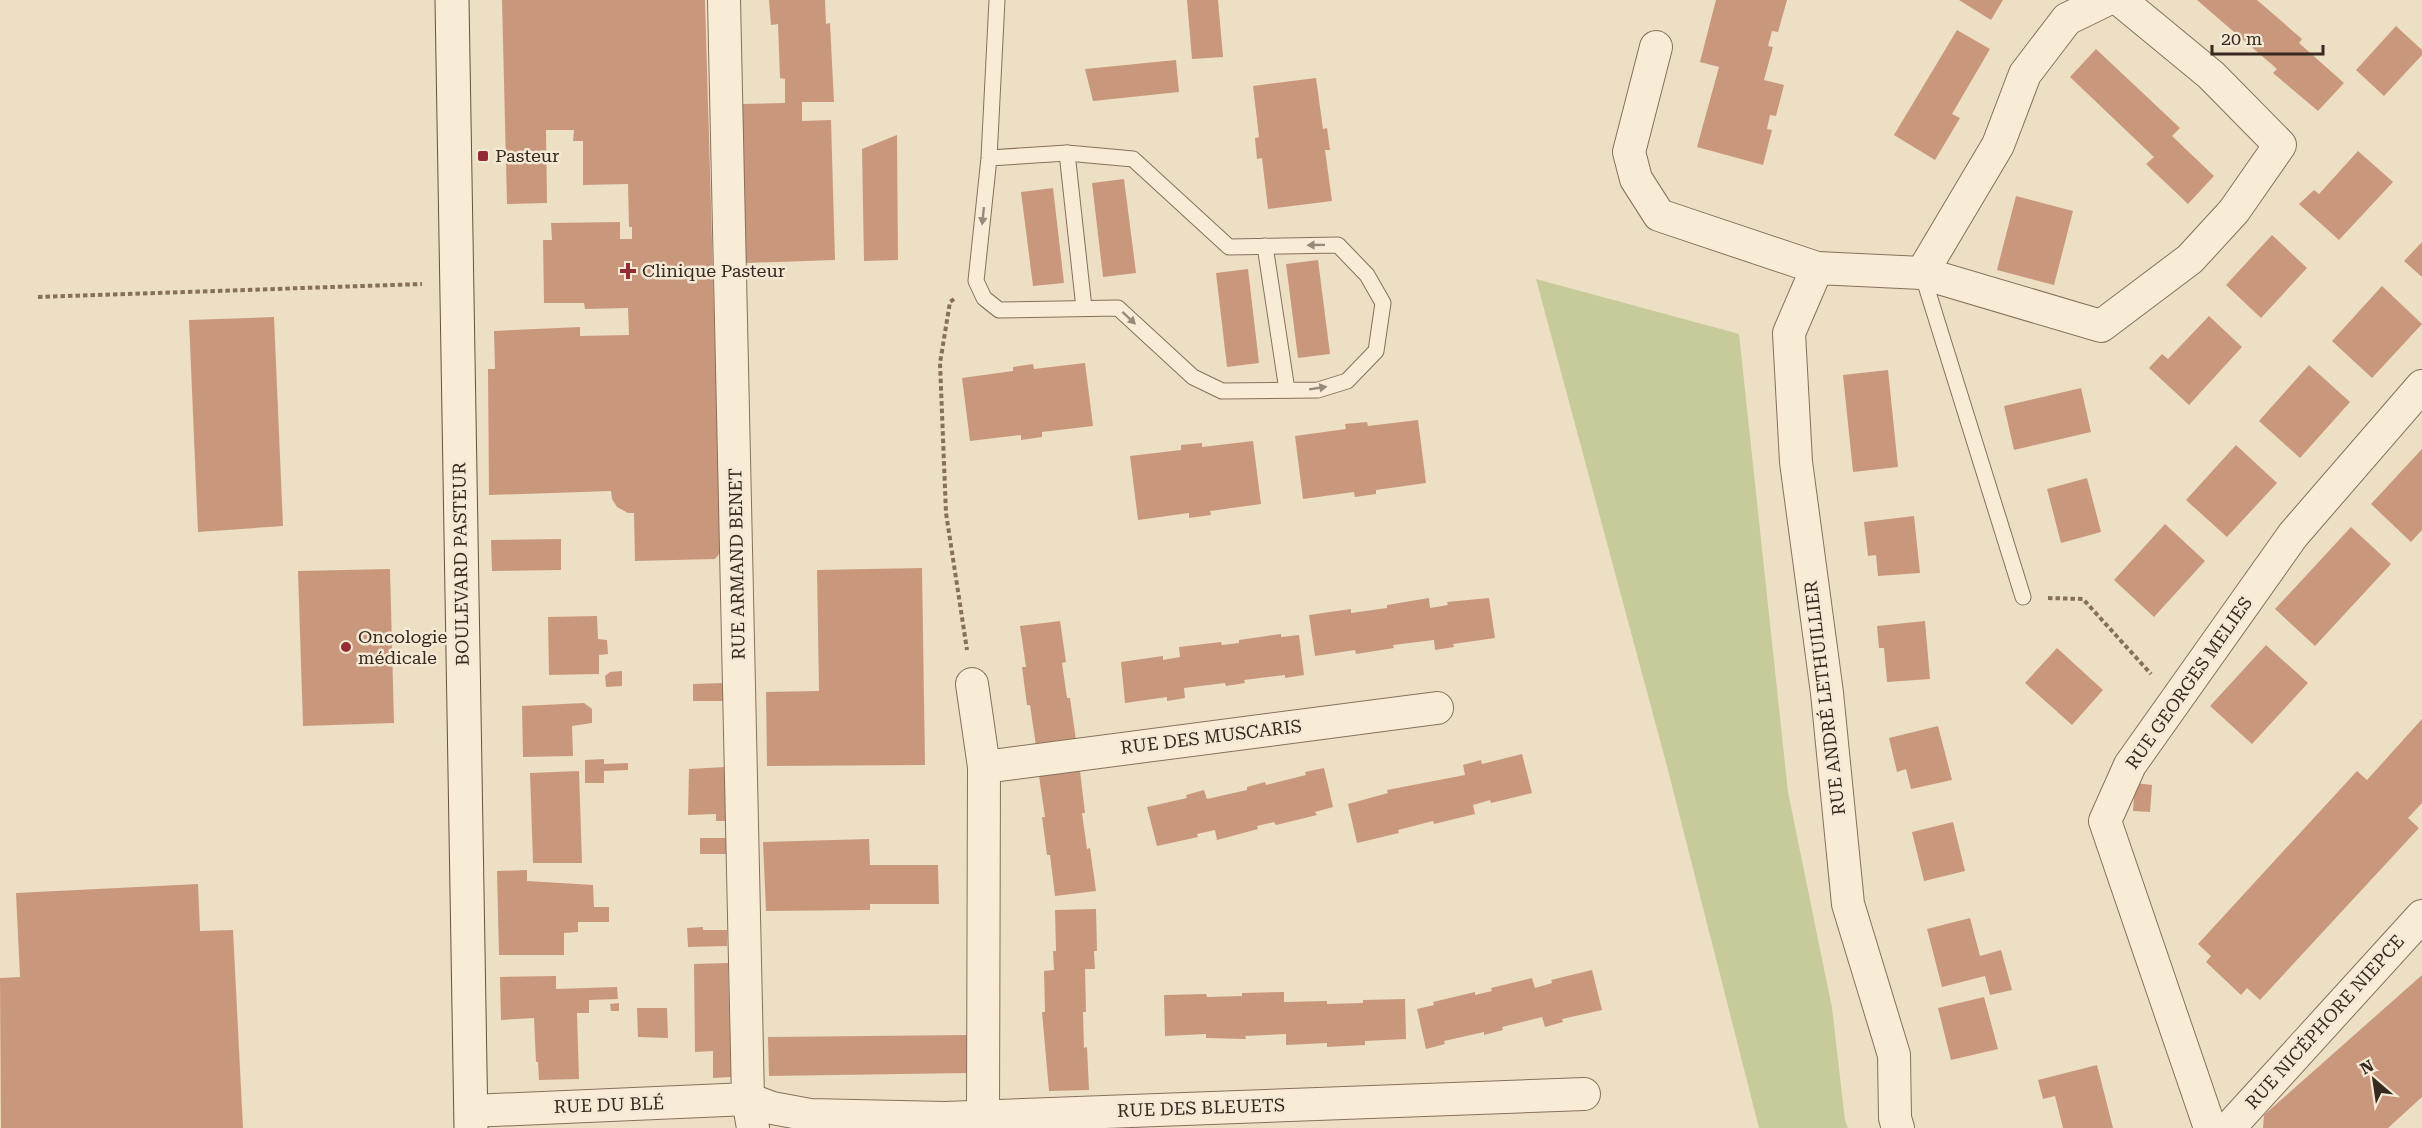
<svg xmlns="http://www.w3.org/2000/svg" width="2422" height="1128" viewBox="0 0 2422 1128" font-family="'Roboto Serif',serif">
<style>
.green{fill:#c7ca99}
.building{fill:#c9987c}
.lines{fill:none;stroke-linecap:round;stroke-linejoin:round}
.lane-casing{stroke:#87705b;stroke-width:17}
.street-casing{stroke:#87705b;stroke-width:34}
.secondary-casing{stroke:#68523e;stroke-width:35}
.path{stroke:#87705b;stroke-width:4;stroke-dasharray:4.5 3;stroke-linecap:butt}
.lane{stroke:#f8ecd7;stroke-width:15}
.street{stroke:#f8ecd7;stroke-width:32}
.secondary{stroke:#f8ecd7;stroke-width:33}
.oneway{fill:#988a7b}
.poi-dot{fill:#942d33;stroke:#f4e9d4;stroke-width:2}
.labels{text-anchor:middle;stroke-width:5;stroke-linejoin:round;paint-order:stroke}
.poi-label{font-size:18px;fill:#37291f;stroke:#f4e9d4;text-anchor:start}
.street-label{font-size:18px;fill:#37291f;stroke:#f4e9d4}
</style>
<rect width="100%" height="100%" fill="#eddfc4"/>
<polygon class="green" points="1536,279 1739,334 1788,792 1832,1008 1845,1120 1848,1128 1759,1128 1668,770"/>
<g class="building">
<polygon points="502,0 705,0 721,552 715,559 635,561 634,513 628,513 617,507 612,499 611,491 489,495 488,369 495,369 494,331 580,327 580,336 629,335 628,308 585,309 584,303 544,303 543,240 552,240 551,223 620,222 620,239 632,239 632,227 629,227 628,184 583,185 583,141 573,141 574,130 546,130 547,203 507,204"/>
<polygon points="769,0 825,0 826,24 830,23 834,102 802,102 802,121 831,120 835,260 745,263 742,104 785,103 785,79 780,78 778,24 771,25"/>
<polygon points="1187,0 1218,0 1223,57 1192,59"/>
<polygon points="1716,0 1787,0 1778,32 1772,31 1768,46 1773,47 1764,80 1784,85 1776,116 1770,115 1767,129 1772,130 1763,165 1697,147 1719,67 1700,62"/>
<polygon points="1959,0 2003,0 1991,20"/>
<polygon points="2197,0 2257,0 2302,39 2299,43 2344,83 2318,111 2273,73 2277,69"/>
<polygon points="2396,26 2422,50 2422,55 2384,96 2356,70"/>
<polygon points="1957,30 1990,49 1952,114 1960,118 1935,160 1894,135"/>
<polygon points="2096,49 2180,128 2172,136 2214,176 2188,204 2146,164 2154,157 2070,77"/>
<polygon points="1176,60 1179,92 1093,101 1085,69"/>
<polygon points="1316,78 1323,129 1327,128 1330,150 1325,150 1332,201 1268,209 1262,158 1257,159 1255,138 1259,137 1253,86"/>
<polygon points="897,135 898,260 864,261 862,149"/>
<polygon points="2358,151 2393,182 2339,240 2299,204 2314,190 2319,194"/>
<polygon points="1124,179 1136,273 1103,277 1092,183"/>
<polygon points="1053,188 1064,283 1033,286 1021,192"/>
<polygon points="2016,196 2073,211 2054,285 1997,270"/>
<polygon points="2272,235 2307,268 2261,318 2226,285"/>
<polygon points="2422,242 2422,277 2404,261"/>
<polygon points="1318,260 1330,354 1298,358 1286,264"/>
<polygon points="1248,269 1259,363 1227,367 1216,273"/>
<polygon points="2382,286 2422,324 2372,378 2332,341"/>
<polygon points="2209,316 2242,347 2189,405 2149,368 2162,354 2168,359"/>
<polygon points="274,317 283,526 198,532 189,320"/>
<polygon points="1085,363 1093,426 1042,432 1042,437 1021,440 1021,435 970,441 962,378 1013,371 1013,367 1033,364 1034,369"/>
<polygon points="2309,365 2350,402 2300,458 2259,421"/>
<polygon points="1888,370 1898,467 1853,472 1843,375"/>
<polygon points="2081,388 2091,432 2014,450 2004,406"/>
<polygon points="1418,420 1426,483 1376,490 1376,494 1355,497 1354,492 1303,499 1295,436 1346,429 1345,424 1367,422 1368,426"/>
<polygon points="1253,441 1261,504 1210,511 1211,515 1189,518 1189,513 1138,520 1130,456 1181,450 1181,445 1202,443 1202,447"/>
<polygon points="2236,445 2277,483 2227,537 2186,500"/>
<polygon points="2422,449 2422,530 2411,542 2371,504"/>
<polygon points="2087,478 2101,532 2061,543 2047,489"/>
<polygon points="1914,516 1920,573 1878,576 1876,555 1868,556 1864,522"/>
<polygon points="2165,524 2205,561 2154,617 2114,580"/>
<polygon points="2351,527 2391,564 2315,646 2275,609"/>
<polygon points="561,539 561,570 492,571 491,540"/>
<polygon points="922,568 925,765 767,766 766,692 819,691 817,570"/>
<polygon points="390,569 394,723 303,726 298,571"/>
<polygon points="1429,598 1430,608 1448,605 1447,602 1489,598 1495,638 1453,644 1454,647 1435,650 1434,640 1393,645 1394,648 1356,654 1355,650 1315,656 1309,615 1351,609 1351,613 1387,608 1387,605"/>
<polygon points="597,616 598,639 607,640 608,654 599,655 599,674 549,675 548,617"/>
<polygon points="1060,621 1066,662 1062,663 1067,698 1070,698 1076,740 1036,746 1030,705 1027,705 1022,667 1026,667 1020,626"/>
<polygon points="1925,621 1930,679 1887,682 1884,648 1879,648 1877,626"/>
<polygon points="1281,634 1281,637 1299,635 1304,675 1285,678 1285,675 1244,680 1245,683 1226,686 1225,683 1184,688 1185,698 1167,701 1167,697 1125,703 1121,662 1163,656 1163,660 1180,657 1179,647 1221,642 1222,645 1239,643 1239,640"/>
<polygon points="2266,645 2308,683 2252,744 2210,706"/>
<polygon points="2057,648 2103,690 2072,725 2025,683"/>
<polygon points="622,671 622,686 606,687 605,676 610,672"/>
<polygon points="724,683 725,701 693,701 693,684"/>
<polygon points="584,703 592,709 592,723 572,726 573,756 523,757 522,706"/>
<polygon points="2422,719 2422,803 2408,818 2419,828 2260,1000 2247,988 2241,995 2206,962 2211,956 2198,944 2357,771 2367,780"/>
<polygon points="1938,726 1952,780 1911,789 1906,769 1897,772 1889,738"/>
<polygon points="1522,754 1532,793 1491,803 1490,800 1473,805 1475,814 1434,824 1433,821 1398,830 1399,833 1357,843 1348,804 1388,793 1387,790 1465,775 1463,765 1481,760 1482,764"/>
<polygon points="604,759 604,764 628,763 628,770 604,771 604,783 585,783 585,760"/>
<polygon points="725,767 726,821 716,821 716,814 688,815 689,769"/>
<polygon points="1324,768 1333,807 1315,812 1317,815 1276,825 1274,822 1257,826 1258,829 1217,840 1215,830 1197,834 1198,837 1157,846 1147,807 1187,798 1186,795 1204,790 1207,799 1247,790 1247,787 1265,782 1266,785 1306,775 1305,772"/>
<polygon points="579,771 582,863 533,863 530,773"/>
<polygon points="1080,771 1085,813 1082,813 1087,849 1090,848 1096,891 1055,896 1050,855 1047,855 1042,817 1045,817 1039,776"/>
<polygon points="2135,783 2152,785 2150,812 2133,811"/>
<polygon points="1953,822 1965,871 1924,881 1912,832"/>
<rect x="700" y="838" width="27" height="16"/>
<polygon points="869,839 870,865 938,865 939,904 870,904 870,910 766,911 763,842"/>
<polygon points="527,870 527,881 593,885 594,907 609,907 609,922 578,922 578,932 564,933 564,955 499,955 497,871"/>
<polygon points="198,884 200,931 233,930 243,1128 1,1128 0,978 20,977 16,893"/>
<polygon points="1096,909 1097,951 1094,951 1095,969 1085,969 1086,1012 1083,1012 1084,1048 1087,1047 1089,1090 1049,1091 1042,1012 1045,1012 1044,971 1054,970 1053,951 1056,951 1055,910"/>
<polygon points="1970,918 1980,956 2001,950 2012,990 1990,995 1985,976 1942,987 1927,929"/>
<polygon points="703,927 703,930 727,930 727,946 688,947 687,928"/>
<polygon points="728,963 731,1077 713,1078 713,1051 695,1052 694,964"/>
<polygon points="1592,970 1602,1010 1562,1019 1563,1022 1545,1027 1542,1017 1502,1027 1503,1030 1484,1035 1484,1032 1444,1041 1445,1044 1426,1049 1417,1009 1434,1005 1433,1002 1475,992 1475,995 1492,991 1491,988 1532,978 1535,988 1552,983 1551,980"/>
<polygon points="2422,975 2422,1097 2388,1128 2263,1128 2264,1115"/>
<polygon points="556,976 556,989 617,987 618,999 589,1000 589,1013 577,1013 579,1079 539,1080 538,1062 536,1062 534,1018 501,1020 500,977"/>
<polygon points="1284,992 1284,1002 1327,1001 1327,1004 1363,1003 1363,1000 1405,999 1406,1039 1365,1041 1365,1045 1327,1047 1327,1043 1286,1045 1286,1034 1245,1036 1246,1039 1206,1038 1206,1034 1165,1036 1164,995 1206,994 1207,997 1242,996 1242,993"/>
<polygon points="1984,997 1998,1049 1951,1060 1938,1008"/>
<polygon points="619,1003 619,1011 611,1011 610,1004"/>
<polygon points="637,1008 667,1008 668,1038 638,1037"/>
<polygon points="967,1035 968,1073 769,1076 768,1037"/>
<polygon points="2097,1065 2113,1128 2063,1128 2055,1096 2043,1099 2038,1080"/>
</g>
<g class="lines">
<defs>
<g id="lane">
<polyline points="1067,153 1084,308"/>
<polyline points="989,158 1067,153 1133,159 1229,247 1338,245 1367,275 1383,303 1376,351 1347,381 1318,390 1222,391 1193,377 1118,308 999,310 984,298 976,281 989,158 997,0"/>
<polyline points="1265,246 1287,390"/>
<polyline points="1922,273 2023,597"/>
</g>
<g id="street">
<polyline points="724,0 748,1099 753,1128"/>
<polyline points="1656,47 1629,152 1636,179 1659,215 1817,268"/>
<polyline points="1922,273 1998,145 2025,74 2067,19 2106,0"/>
<polyline points="972,684 984,767 983,1117"/>
<polyline points="984,767 1437,708"/>
<polyline points="471,1111 748,1099 772,1108 810,1115 945,1118 1584,1094"/>
<polyline points="1898,1128 1895,1118 1894,1055 1848,904 1827,693 1796,462 1789,333 1817,268 1922,273 2101,326 2190,259 2234,211 2280,145 2211,75 2120,0"/>
<polyline points="2210,1128 2105,821 2130,765 2293,535 2422,386"/>
<polyline points="2229,1128 2422,916"/>
</g>
<polyline id="secondary" points="452,0 471,1128"/>
</defs>
<use href="#lane" class="lane-casing"/>
<use href="#street" class="street-casing"/>
<use href="#secondary" class="secondary-casing"/>
<g class="path">
<polyline points="38,297 422,284"/>
<polyline points="954,299 950,302 940,363 946,513 967,650"/>
<polyline points="2048,598 2083,599 2151,674"/>
</g>
<use href="#lane" class="lane"/>
<use href="#street" class="street"/>
<use href="#secondary" class="secondary"/>
</g>
<defs><path id="oneway-solid" d="M-6-.8H1V-3.2L6.5 0L1 3.2V.8H-6Z" transform="scale(1.5)"/></defs>
<g class="oneway">
<use href="#oneway-solid" transform="translate(983 216) rotate(96)"/>
<use href="#oneway-solid" transform="translate(1316 245) rotate(179)"/>
<use href="#oneway-solid" transform="translate(1129 318) rotate(43)"/>
<use href="#oneway-solid" transform="translate(1318 388) rotate(-9)"/>
</g>
<g class="poi-dot">
<rect x="477" y="150" width="12" height="12" rx="3"/>
<path d="M625 262h6v6h6v6h-6v6h-6v-6h-6v-6h6z"/>
<circle cx="346" cy="647" r="6"/>
</g>
<g class="labels">
<g class="poi-label">
<text x="495" y="162">Pasteur</text>
<text x="642" y="277">Clinique Pasteur</text>
<text x="358" y="643">Oncologie<tspan x="358" dy="21">médicale</tspan></text>
</g>
<g class="street-label">
<text transform="translate(461 564) rotate(-91)" y="6">BOULEVARD PASTEUR</text>
<text transform="translate(737 564) rotate(-91)" y="6">RUE ARMAND BENET</text>
<text transform="translate(2189 683) rotate(-55)" y="6">RUE GEORGES MELIES</text>
<text transform="translate(1825 698) rotate(-97)" y="6">RUE ANDRÉ LETHUILLIER</text>
<text transform="translate(1211 737) rotate(-7)" y="6">RUE DES MUSCARIS</text>
<text transform="translate(2325 1022) rotate(-48)" y="6">RUE NICÉPHORE NIEPCE</text>
<text transform="translate(609 1105) rotate(-2)" y="6">RUE DU BLÉ</text>
<text transform="translate(1201 1108) rotate(-2)" y="6">RUE DES BLEUETS</text>
</g>
</g>
<g transform="translate(2374 1080) rotate(331)" stroke="#f4e9d4" stroke-width="4.5" paint-order="stroke">
<path d="M0-4.5L10 22L0 15L-10 22Z" fill="#37291f"/>
<text y="-9" font-size="16" font-weight="bold" text-anchor="middle" fill="#37291f">N</text>
</g>
<path d="M2212 45v9h111v-9" fill="none" stroke="#37291f" stroke-width="3"/>
<text x="2221" y="45" font-size="18" fill="#37291f" stroke="#f4e9d4" stroke-width="4.5" paint-order="stroke">20 m</text>
</svg>
